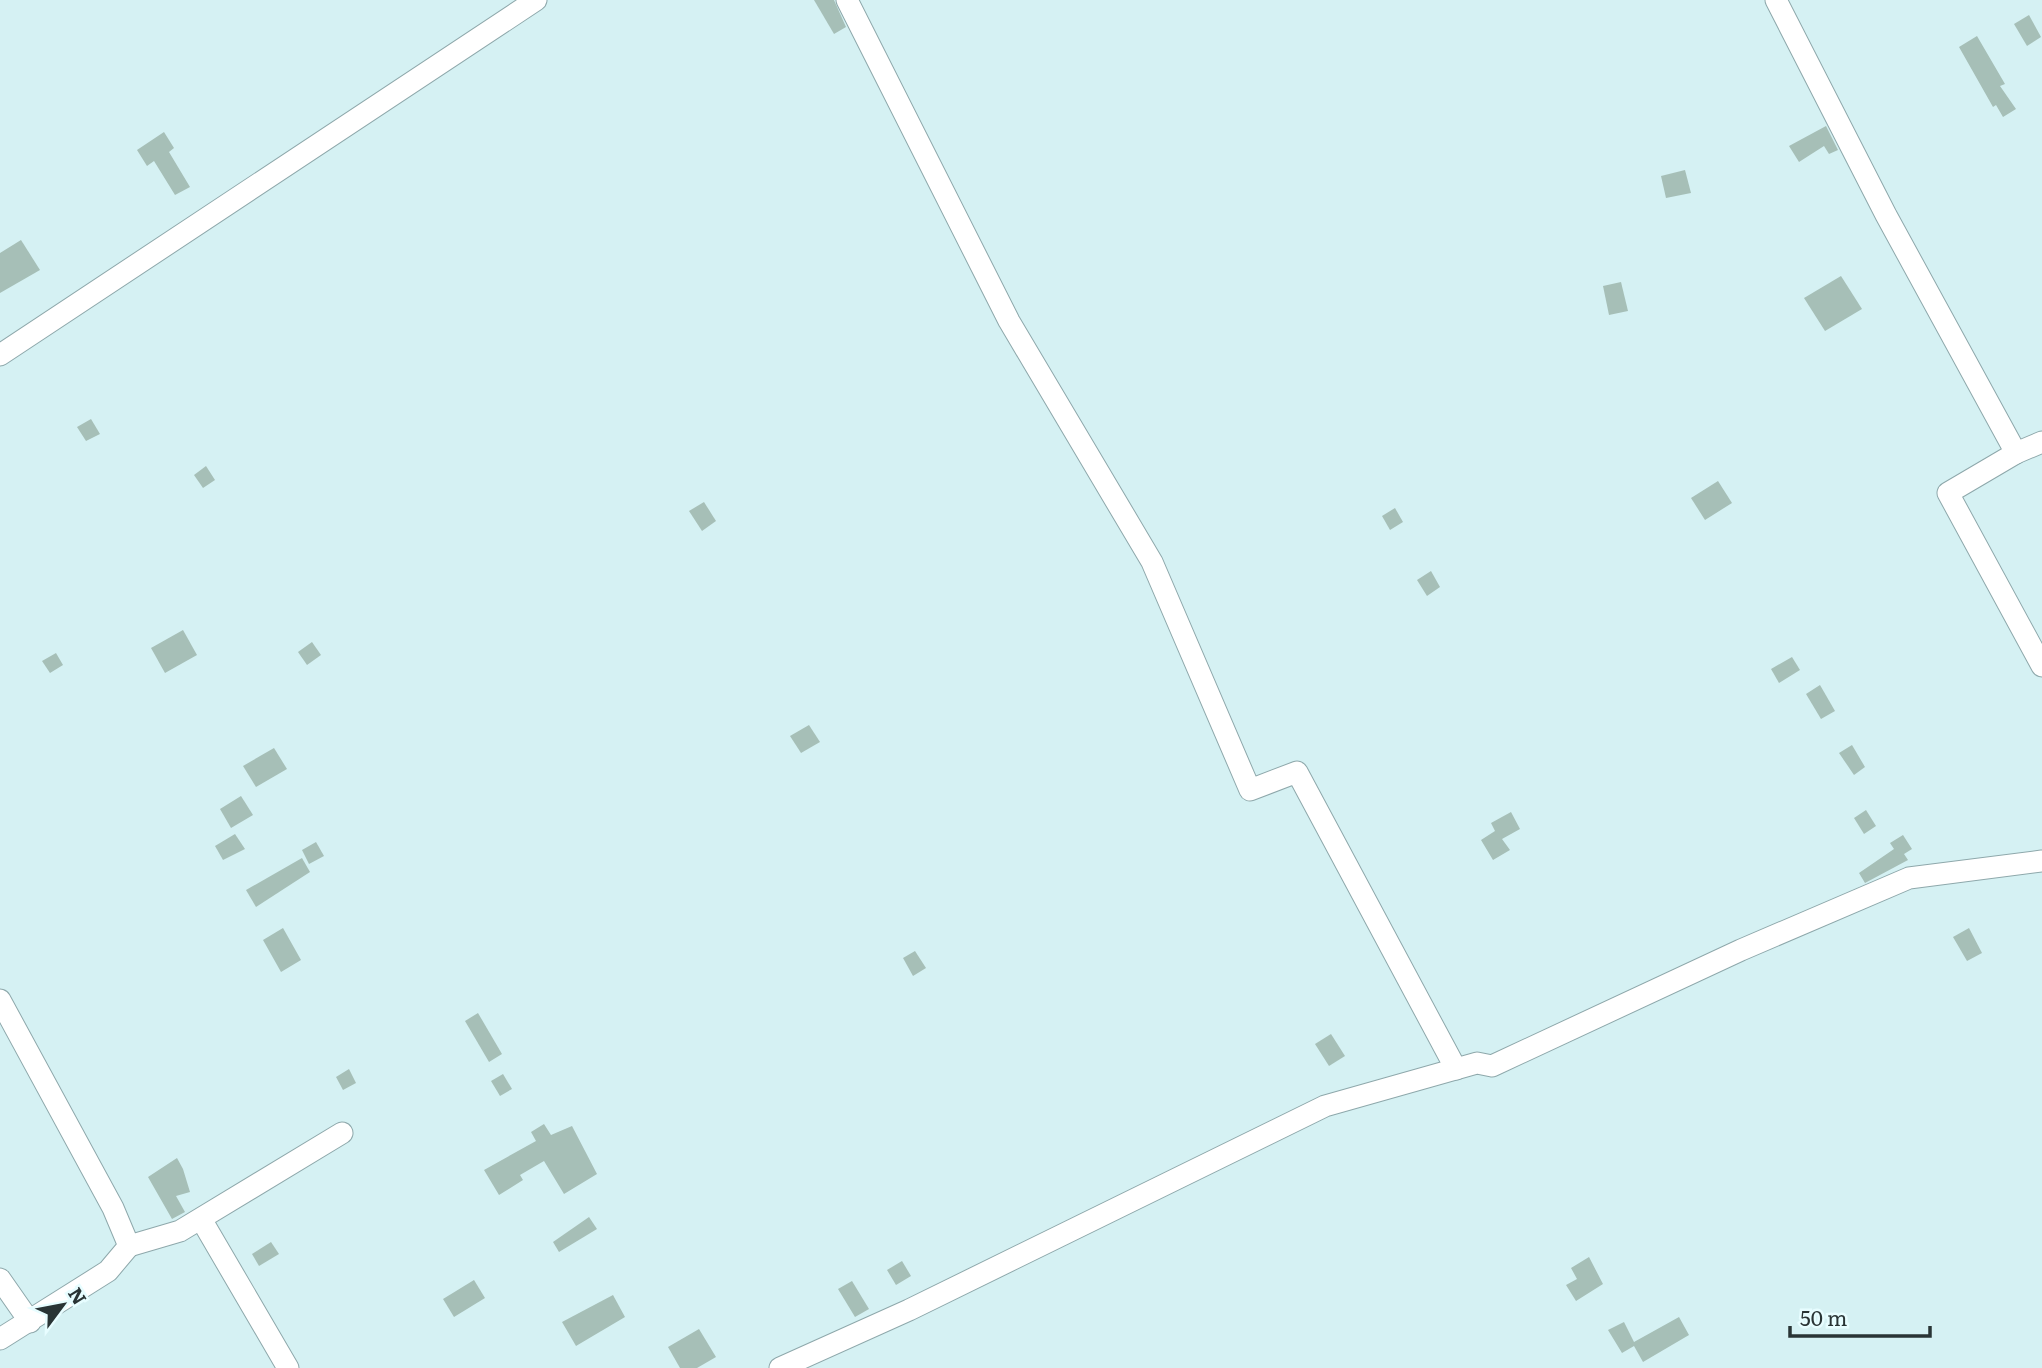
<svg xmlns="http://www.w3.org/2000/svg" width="2042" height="1368" viewBox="0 0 2042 1368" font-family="Literata,serif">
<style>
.building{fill:#a6bfb7}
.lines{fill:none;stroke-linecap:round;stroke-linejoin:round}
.street-casing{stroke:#8ea8ab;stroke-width:23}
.street{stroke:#fff;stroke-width:21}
</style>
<rect width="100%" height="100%" fill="#d5f1f3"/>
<g class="building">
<polygon points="814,0 834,0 846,27 834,34"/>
<polygon points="2029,15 2041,37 2027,46 2014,24"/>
<polygon points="1977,36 2005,84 2000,86 2016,109 2003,117 1996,105 1993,107 1959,47"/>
<polygon points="1826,126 1838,150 1829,154 1824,146 1799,162 1789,146"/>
<polygon points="164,132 174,148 169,152 190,187 175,195 154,161 147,166 137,150"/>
<polygon points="1685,170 1691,193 1666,198 1661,176"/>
<polygon points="21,240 40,270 0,293 0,253"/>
<polygon points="1841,276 1862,309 1825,331 1804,298"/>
<polygon points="1621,282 1628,311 1609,315 1603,286"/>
<polygon points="91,419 100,434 86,441 77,427"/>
<polygon points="206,466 215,480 203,488 194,475"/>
<polygon points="1718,481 1732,503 1705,520 1691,498"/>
<polygon points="704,502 716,521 702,531 689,511"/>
<polygon points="1395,508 1403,522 1390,530 1382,516"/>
<polygon points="1431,571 1440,587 1427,596 1417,580"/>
<polygon points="183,630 197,655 165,673 151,648"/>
<polygon points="312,642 321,655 307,665 298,652"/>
<polygon points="56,653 63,665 50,673 42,661"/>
<polygon points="1792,657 1800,670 1779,683 1771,669"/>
<polygon points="1820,685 1835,711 1821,719 1806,694"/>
<polygon points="809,725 820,742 801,753 790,736"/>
<polygon points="1852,745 1865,767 1854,775 1839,753"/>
<polygon points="274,748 287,769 256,787 243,766"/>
<polygon points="241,796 253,815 231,828 220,809"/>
<polygon points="1866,810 1876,826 1864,834 1854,818"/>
<polygon points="1511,812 1520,829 1502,839 1510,850 1493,860 1481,840 1495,831 1491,823"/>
<polygon points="235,834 245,849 223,860 215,846"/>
<polygon points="1903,835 1912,849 1904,854 1908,860 1865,883 1859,873 1894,849 1890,843"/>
<polygon points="316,842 324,856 309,864 302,850"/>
<polygon points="302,858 310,872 256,907 246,890"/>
<polygon points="283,928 301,960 281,972 263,940"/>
<polygon points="1969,928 1982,953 1967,961 1953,937"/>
<polygon points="915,951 926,968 913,976 903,958"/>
<polygon points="478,1013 502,1054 489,1062 465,1021"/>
<polygon points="1331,1034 1345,1056 1329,1066 1315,1044"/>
<polygon points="349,1069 356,1083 343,1090 336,1077"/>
<polygon points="503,1074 512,1089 500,1096 491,1081"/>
<polygon points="544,1124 551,1135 572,1126 597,1174 564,1194 544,1161 520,1175 523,1180 499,1195 484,1170 536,1141 531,1132"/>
<polygon points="177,1158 183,1169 190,1192 176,1196 185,1212 172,1219 148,1177"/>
<polygon points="589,1217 597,1229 559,1252 553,1242"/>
<polygon points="271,1242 279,1254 259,1266 252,1254"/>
<polygon points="1589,1257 1603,1284 1576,1301 1566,1285 1577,1279 1571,1268"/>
<polygon points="902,1261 911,1276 896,1285 887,1270"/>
<polygon points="474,1280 485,1298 454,1317 443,1299"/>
<polygon points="852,1281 869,1309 855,1317 838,1289"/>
<polygon points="613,1295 625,1317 576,1346 562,1322"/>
<polygon points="1679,1317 1689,1335 1643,1362 1634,1346 1622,1353 1608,1330 1624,1322 1634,1342"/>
<polygon points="699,1329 716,1357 697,1368 680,1368 668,1347"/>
</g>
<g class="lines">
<defs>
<g id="street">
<polyline points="847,0 1009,321 1152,562 1250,790 1297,772 1456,1069"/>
<polyline points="1776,0 1886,215 2016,453 1948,493 2042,666"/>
<polyline points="0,355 536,0"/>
<polyline points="2016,453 2042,442"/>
<polyline points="0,1000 113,1208 129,1246 108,1271 0,1339"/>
<polyline points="201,1219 288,1368"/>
<polyline points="129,1246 180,1231 342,1133"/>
<polyline points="0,1279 30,1322"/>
<polyline points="780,1368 909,1310 1325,1106 1477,1063 1492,1066 1741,950 1909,878 2042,861"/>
</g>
</defs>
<use href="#street" class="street-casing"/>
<use href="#street" class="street"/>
</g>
<g transform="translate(63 1305) rotate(58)" stroke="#e7fdff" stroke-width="5" paint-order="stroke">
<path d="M0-5L12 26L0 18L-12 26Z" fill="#293435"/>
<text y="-10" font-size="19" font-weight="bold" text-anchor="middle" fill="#293435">N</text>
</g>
<path d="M1790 1326v10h140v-10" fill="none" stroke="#293435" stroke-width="3.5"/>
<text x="1800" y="1326" font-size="21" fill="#293435" stroke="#e7fdff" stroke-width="5" paint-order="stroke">50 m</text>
</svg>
